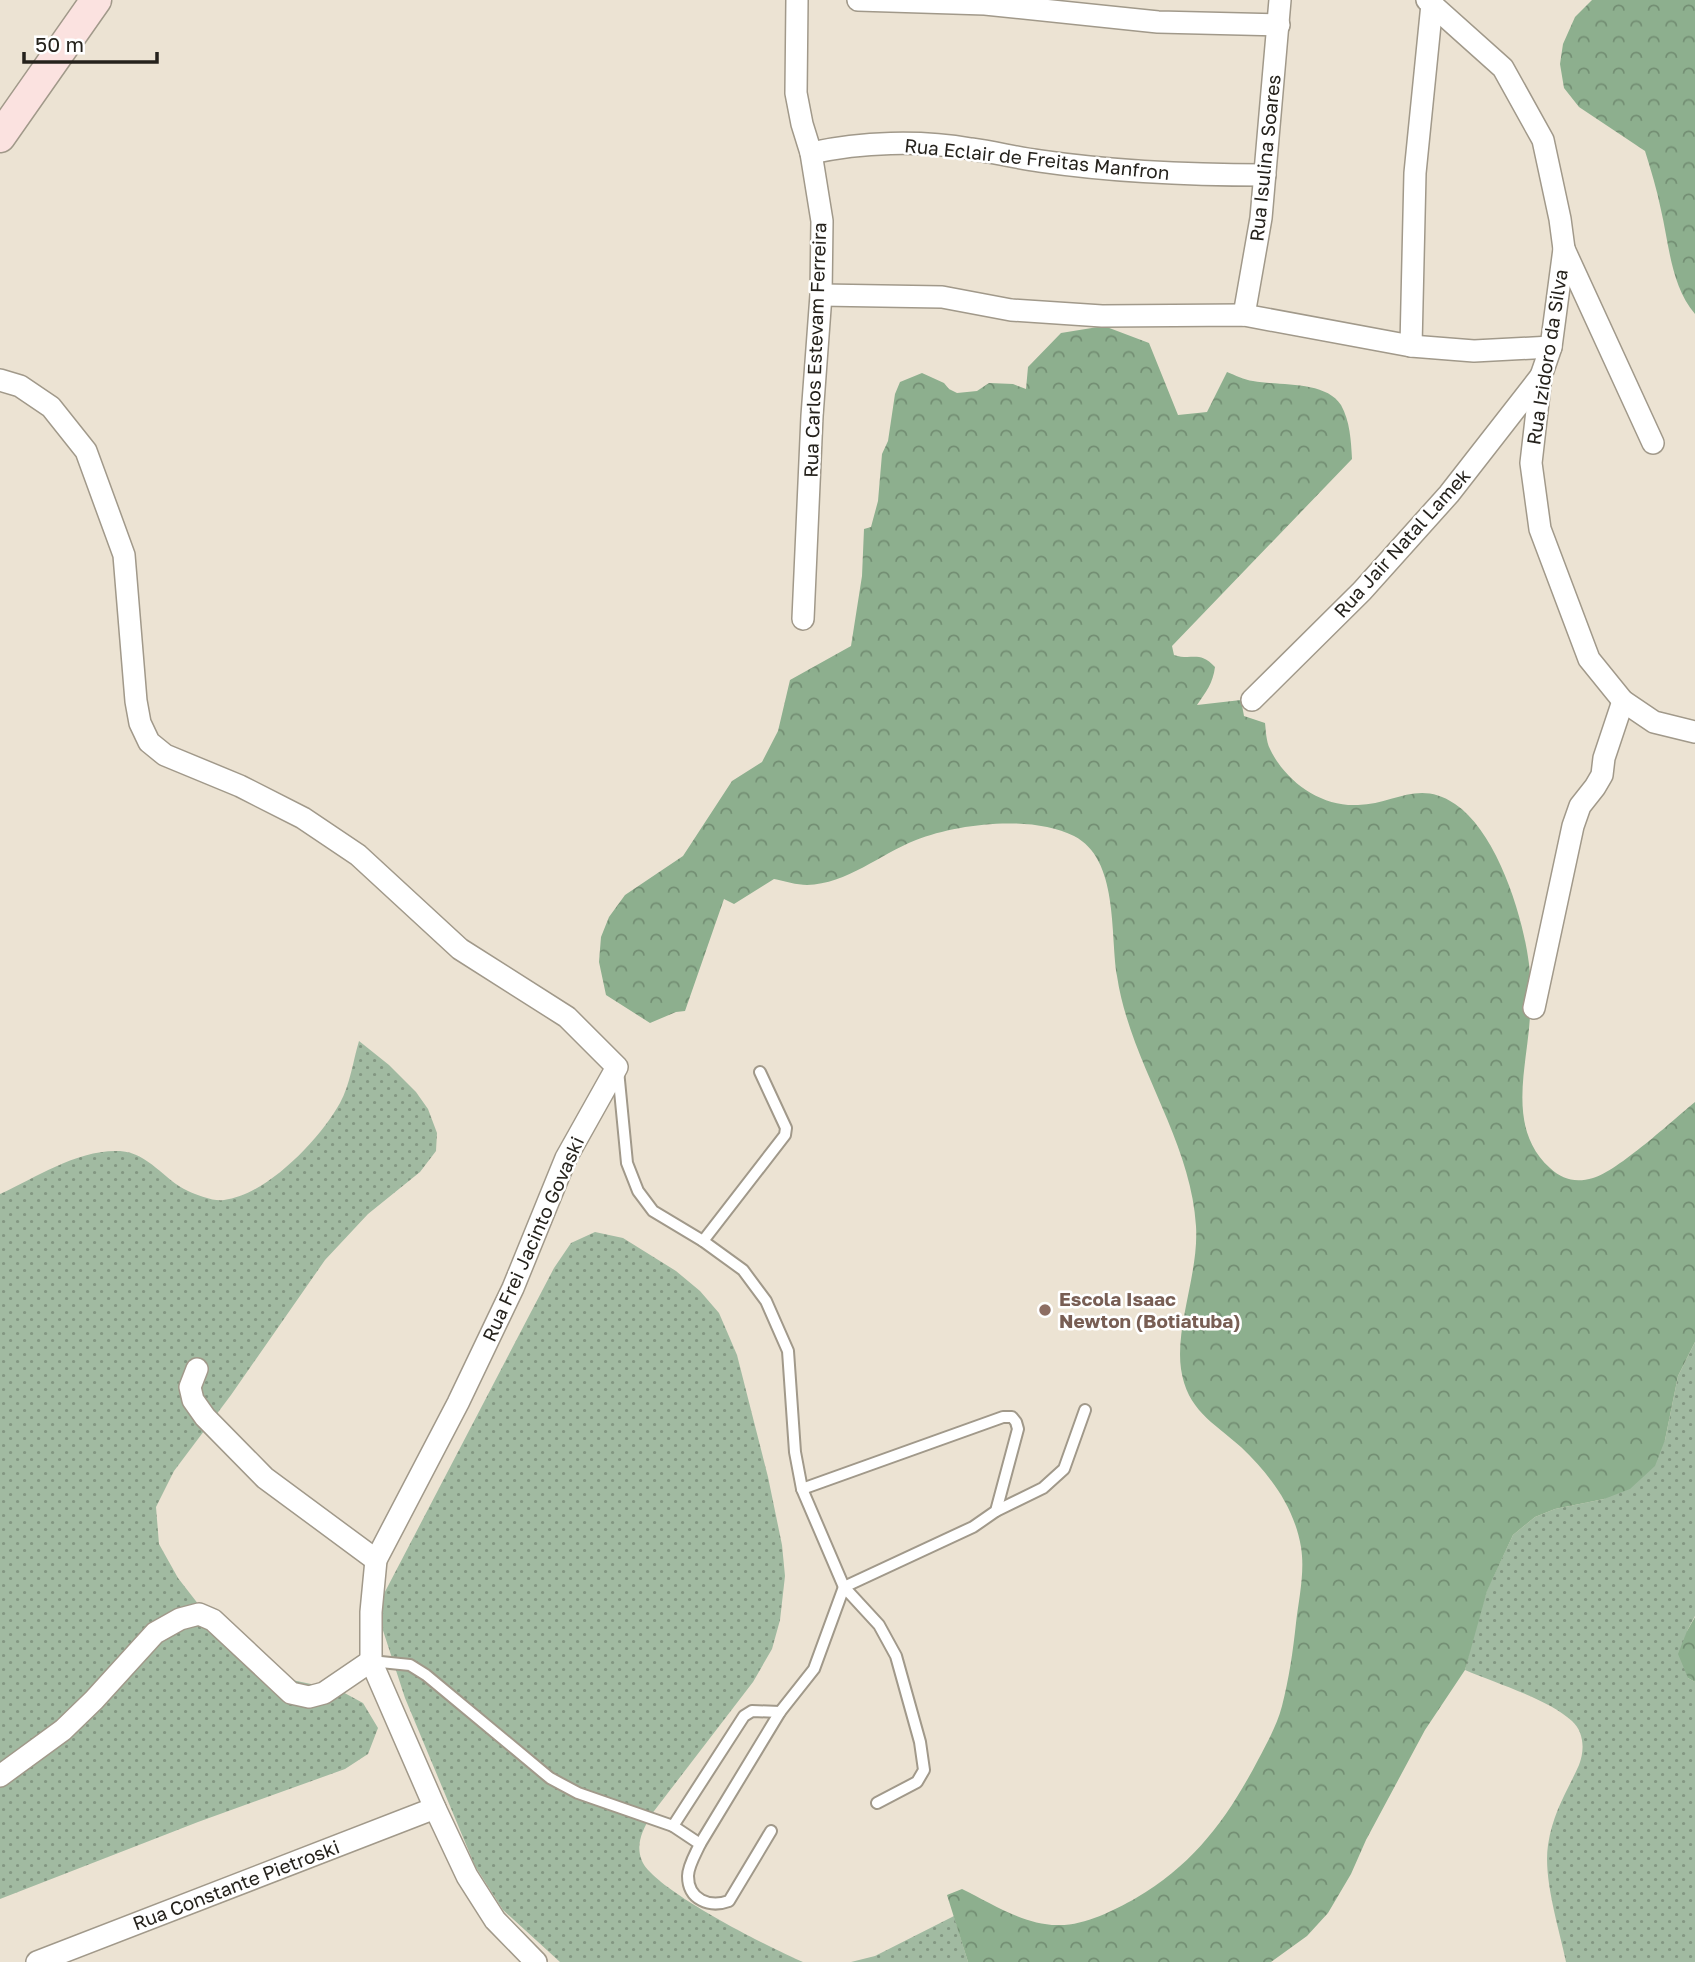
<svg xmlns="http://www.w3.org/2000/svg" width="1695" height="1962" viewBox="0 0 1695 1962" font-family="'Golos Text',sans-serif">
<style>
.grass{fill:url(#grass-dots)}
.forest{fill:url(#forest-crowns)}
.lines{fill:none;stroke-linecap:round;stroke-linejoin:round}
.lane-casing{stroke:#a1998a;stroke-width:14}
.street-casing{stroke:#a1998a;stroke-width:24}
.secondary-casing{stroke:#a1998a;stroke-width:33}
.lane{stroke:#fff;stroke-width:10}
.street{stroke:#fff;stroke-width:21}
.secondary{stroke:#fbe2e0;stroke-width:30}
.education-dot{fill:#8d6e63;stroke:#fff;stroke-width:2.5}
.labels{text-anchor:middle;stroke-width:5;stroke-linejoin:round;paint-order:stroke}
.street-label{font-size:19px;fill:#25221c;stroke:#fff}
.education-label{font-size:19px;font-weight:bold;fill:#785e54;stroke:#fff;text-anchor:start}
</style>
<defs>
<pattern id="grass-dots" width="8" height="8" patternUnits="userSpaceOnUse" patternTransform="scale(1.75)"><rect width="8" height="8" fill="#a1baa1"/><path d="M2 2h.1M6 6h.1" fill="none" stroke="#839782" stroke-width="1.8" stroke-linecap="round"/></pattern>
<pattern id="forest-crowns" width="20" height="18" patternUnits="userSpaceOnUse" patternTransform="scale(1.75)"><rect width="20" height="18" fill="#8daf8e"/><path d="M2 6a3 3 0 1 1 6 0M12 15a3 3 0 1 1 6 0" fill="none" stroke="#738e73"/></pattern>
</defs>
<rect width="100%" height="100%" fill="#ece3d3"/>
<g class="grass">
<path d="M359,1041L389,1065L416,1092L428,1109L437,1133L436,1151L420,1172L368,1214L325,1260L231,1395L174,1471L156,1507L159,1544L178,1578L216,1627L278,1677L339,1690L363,1703L378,1728L368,1754L345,1769L198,1822L0,1899V1194C37,1177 78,1149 120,1151C149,1153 164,1180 188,1191C197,1195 215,1202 224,1200C267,1195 320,1139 340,1103C350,1085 353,1061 359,1041Z"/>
<path d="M595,1232L623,1238L676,1271L700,1291L719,1313L737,1355L768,1477L782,1545L785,1576L780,1620L772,1649L753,1682L651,1815C643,1830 635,1844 642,1861C654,1890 772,1949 803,1962H560L503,1910L475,1866L405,1698L376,1609L554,1268L571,1243Z"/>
<path d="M1695,1342V1616L1687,1631L1688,1678L1695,1682V1962H1566C1559,1928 1543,1879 1548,1845C1553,1812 1566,1794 1579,1765C1585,1750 1584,1732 1572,1721C1548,1699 1495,1683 1465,1670L1473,1636L1487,1590L1513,1535L1535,1517L1555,1509L1604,1499L1665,1440L1678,1376Z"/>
<polygon points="954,1916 968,1962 851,1962 875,1956"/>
</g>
<g class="forest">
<path d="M1592,0H1695V314C1671,286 1669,244 1661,210C1657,190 1651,170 1645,151L1579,107L1564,88L1560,64L1563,44L1575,17Z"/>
<path d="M1104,326L1149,343L1178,415L1207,412L1227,372C1235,375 1244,380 1253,381C1278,386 1325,380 1341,405C1350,421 1351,441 1352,459L1172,646L1174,655C1192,661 1199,650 1215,667C1213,683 1206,692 1197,705L1241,700L1244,716L1265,723C1266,731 1266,741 1270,749C1286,782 1321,807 1358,805C1394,804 1419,779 1455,804C1497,832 1523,916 1529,964C1531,981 1531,1000 1530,1017C1527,1068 1506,1128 1550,1168C1563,1180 1576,1183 1593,1178C1618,1171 1673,1120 1695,1102V1342L1678,1376L1665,1440L1655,1466L1630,1489L1604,1499L1555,1509L1535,1517L1513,1535L1487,1591L1465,1670L1425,1730L1366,1840L1351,1874L1328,1913L1307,1936L1271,1962H968L947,1895L962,1889C991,1903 1024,1925 1057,1925C1084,1926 1113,1911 1136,1898C1194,1864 1227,1819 1258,1760C1267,1743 1277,1725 1282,1706C1289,1679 1293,1651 1296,1623C1299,1598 1305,1572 1301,1547C1294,1506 1270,1475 1241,1447C1213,1422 1187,1410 1181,1369C1175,1326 1199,1273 1196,1226C1191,1139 1130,1063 1117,976C1110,934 1119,859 1074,836C1032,815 959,823 916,840C880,854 847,884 807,885C797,885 784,881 774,879L734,904L724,899L685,1011L676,1012L650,1023L606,995L599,962L601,937L609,917L625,895L683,856L732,781L762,762L778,731L790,680L851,646L862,576L864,529L871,527L878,501L882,454L888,441L895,394L900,382L922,373L944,383L949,389L957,393L977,391L989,383L1013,384L1026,389L1028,367L1061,333Z"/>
<polygon points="1695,1617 1695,1682 1688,1678 1678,1654 1687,1631"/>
</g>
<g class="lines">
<defs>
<g id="lane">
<polyline points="618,1070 627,1163 638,1191 653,1211 703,1241 743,1270 766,1301 788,1351 795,1452 802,1489 844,1587 879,1625 896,1656 920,1742 924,1770 917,1782 877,1803"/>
<polyline points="703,1241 785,1135 786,1128 760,1072"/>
<polyline points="996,1511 1043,1488 1064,1469 1085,1410"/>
<path d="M371,1661L410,1665L426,1675L550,1778L578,1793L673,1826L700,1844C696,1853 688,1866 688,1876C688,1900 710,1908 729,1901L771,1831"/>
<polyline points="673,1826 744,1716 752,1711 780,1712"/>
<polyline points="700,1844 780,1712 814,1669 844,1587 973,1527 996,1511 1018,1429 1016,1422 1012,1417 1003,1417 802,1489"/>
</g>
<g id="street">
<polyline points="797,0 796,93 802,124 811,153 822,221 821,295 812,416 803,619"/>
<polyline points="858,0 985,4 1158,22 1279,25"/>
<polyline points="1427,0 1503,68 1543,140 1560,219 1564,249 1551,347 1541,376 1531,463 1540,529 1589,659 1623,701 1654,722 1695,732"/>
<path d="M811,153C862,142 919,140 971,149C994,152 1017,158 1040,161C1115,172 1189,175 1265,175"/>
<polyline points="1564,249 1653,443"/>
<polyline points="821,295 942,297 1011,310 1102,316 1244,315 1411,346 1474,351 1551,347"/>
<polyline points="1244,315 1261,218 1280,0"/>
<polyline points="1411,346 1415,173 1432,4"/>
<polyline points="0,380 20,386 51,407 86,451 124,555 136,701 140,723 149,742 165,755 240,786 303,818 358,855 460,949 567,1017 617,1067 566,1158 513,1288 458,1403 376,1560 371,1612 371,1661 435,1808 467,1876 495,1920 536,1962"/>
<polyline points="1252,700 1362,591 1449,494 1541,376"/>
<polyline points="1534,1008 1573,826 1580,806 1595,787 1602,775 1604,758 1623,701"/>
<polyline points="197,1369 190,1387 193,1400 205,1417 265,1478 376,1560"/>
<polyline points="0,1776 63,1730 94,1700 155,1633 180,1619 199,1614 213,1620 291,1693 309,1697 324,1693 371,1661"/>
<polyline points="37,1962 435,1808"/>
</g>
<polyline id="secondary" points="0,137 96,0"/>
</defs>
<use href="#lane" class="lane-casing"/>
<use href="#street" class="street-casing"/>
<use href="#secondary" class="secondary-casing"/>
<use href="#lane" class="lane"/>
<use href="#street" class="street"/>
<use href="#secondary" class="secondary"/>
</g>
<circle class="education-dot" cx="1045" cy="1310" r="7"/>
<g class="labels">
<g class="street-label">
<text transform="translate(1265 158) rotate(-84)" y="7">Rua Isulina Soares</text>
<text transform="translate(1037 159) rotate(6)" y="7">Rua Eclair de Freitas Manfron</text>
<text transform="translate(815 350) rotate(-88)" y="7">Rua Carlos Estevam Ferreira</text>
<text transform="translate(1547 357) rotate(-81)" y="7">Rua Izidoro da Silva</text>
<text transform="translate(1402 543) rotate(-48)" y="7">Rua Jair Natal Lamek</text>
<text transform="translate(533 1239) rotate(-66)" y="7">Rua Frei Jacinto Govaski</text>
<text transform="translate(236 1885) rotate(-21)" y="7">Rua Constante Pietroski</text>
</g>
<g class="education-label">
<text x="1059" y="1306">Escola Isaac<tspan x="1059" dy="22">Newton (Botiatuba)</tspan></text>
</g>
</g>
<path d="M24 52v10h133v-10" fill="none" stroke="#25221c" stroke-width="3.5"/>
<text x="35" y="52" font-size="21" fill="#25221c" stroke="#ffffff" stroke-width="5" paint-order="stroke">50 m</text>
</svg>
